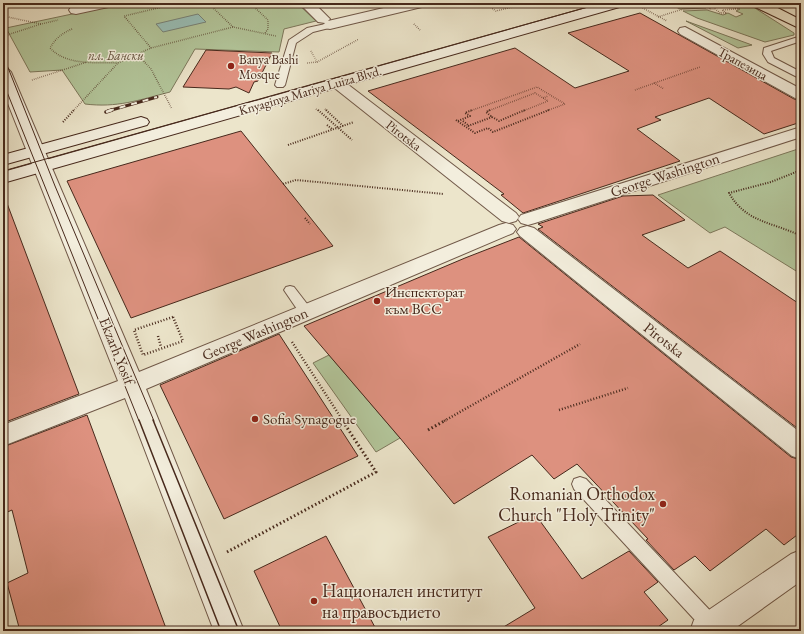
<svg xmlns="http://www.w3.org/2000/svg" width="804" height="634" viewBox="0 0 804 634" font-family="'EB Garamond',serif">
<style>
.green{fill:#b3c69b;stroke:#7d785c}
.water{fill:#99bfb7;stroke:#788379}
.building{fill:#dd917f;stroke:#47291c}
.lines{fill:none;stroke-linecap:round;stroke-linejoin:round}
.lane-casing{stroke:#705848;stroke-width:2}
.street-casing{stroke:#705848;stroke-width:2}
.secondary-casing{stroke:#47291c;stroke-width:2}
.primary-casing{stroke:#47291c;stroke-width:2}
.path-far3{stroke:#47291c;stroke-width:1.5;stroke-dasharray:0.5 1.5;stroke-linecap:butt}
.path-far2{stroke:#47291c;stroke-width:2;stroke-dasharray:1 1.5;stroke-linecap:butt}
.path-far1{stroke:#47291c;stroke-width:2.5;stroke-dasharray:1 2;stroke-linecap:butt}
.path{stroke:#47291c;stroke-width:3;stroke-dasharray:1.5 2.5;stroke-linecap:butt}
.lane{fill:#f3eedd;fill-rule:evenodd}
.street{fill:#f3eedd;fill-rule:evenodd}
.secondary{fill:#f3eedd;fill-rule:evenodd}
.primary{fill:#ece5cb;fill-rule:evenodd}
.tram-far1{stroke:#47291c;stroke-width:1}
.tram{stroke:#47291c;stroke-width:1.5}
.rail-far1-casing{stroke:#47291c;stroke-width:3}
.rail-casing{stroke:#47291c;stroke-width:3.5}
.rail-far1{stroke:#f3eedd;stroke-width:2;stroke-dasharray:6;stroke-linecap:butt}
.rail{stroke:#f3eedd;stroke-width:2.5;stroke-dasharray:8;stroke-linecap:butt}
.poi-dot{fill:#8f2418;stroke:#f3eedd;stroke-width:1.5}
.labels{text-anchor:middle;stroke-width:3;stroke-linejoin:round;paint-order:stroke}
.far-park-label{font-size:13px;font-style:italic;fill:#62503c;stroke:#f3eedd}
.far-poi-label{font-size:13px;fill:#47291c;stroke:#f3eedd;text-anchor:start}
.far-street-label{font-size:13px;fill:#47291c;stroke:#f3eedd}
.street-label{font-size:15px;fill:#47291c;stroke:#f3eedd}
.poi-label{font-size:15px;fill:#47291c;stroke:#f3eedd;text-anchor:start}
.near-poi-label{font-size:18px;fill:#47291c;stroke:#f3eedd;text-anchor:end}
</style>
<rect width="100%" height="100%" fill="#ece5cb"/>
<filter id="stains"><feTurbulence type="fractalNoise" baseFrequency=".005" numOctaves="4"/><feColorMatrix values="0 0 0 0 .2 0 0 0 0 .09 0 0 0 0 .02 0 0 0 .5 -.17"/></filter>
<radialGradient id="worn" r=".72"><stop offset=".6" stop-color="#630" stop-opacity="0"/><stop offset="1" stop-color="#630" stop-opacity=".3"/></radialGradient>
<g class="green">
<path d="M124,3H297L316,21L284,29L279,52L195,49L170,92C139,100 117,108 85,104L62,70L30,72L6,28Z"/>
<polygon points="668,3 710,3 706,8 680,9"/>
<polygon points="733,3 747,3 794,33 794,35 765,42 697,18 683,11 707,10 723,15 728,13 736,17 743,14 736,11 740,9 732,5"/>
<polygon points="686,21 752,45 738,48"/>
<polygon points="801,148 801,274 725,227 710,233 658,195"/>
<polygon points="329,355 400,438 376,452 313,363"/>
</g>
<polygon class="water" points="198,14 206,22 163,32 156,24"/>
<g class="building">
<polygon points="640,13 794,99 801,101 801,122 764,134 709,98 655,117 661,120 637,129 680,161 523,213 501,195 504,194 368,91 515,48 575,88 629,71 568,33"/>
<polygon points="206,50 272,53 258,81 254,82 249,93 236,87 229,89 183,87"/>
<polygon points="241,131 333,246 131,318 67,181"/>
<polygon points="653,195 685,220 642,235 688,268 720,251 801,305 801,431 538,229 543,227 538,224 623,196"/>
<polygon points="3,198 5,198 79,394 3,423"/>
<polygon points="519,237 791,457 801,460 801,532 784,545 766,529 710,571 695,556 674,570 646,540 648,539 577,464 554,479 532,455 454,504 400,438 304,326 465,258"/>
<polygon points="279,334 358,456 224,519 160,385"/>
<polygon points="87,415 167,631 20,631 7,583 28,573 12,510 3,514 3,447"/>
<polygon points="535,514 582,579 629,551 658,582 644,592 668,620 652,631 497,631 535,608 488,537"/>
<polygon points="326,536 377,631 282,631 254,571"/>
</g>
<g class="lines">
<defs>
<g id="lane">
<polygon points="330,23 333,23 333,27 313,32 296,43 285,85 283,87 277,87 275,85 289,40 307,28"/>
<polygon points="801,36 801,41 771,51 774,58 801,72 801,79 768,62 763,54 764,48"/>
<polygon points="290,286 294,287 311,309 312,312 311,315 301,315 286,293 284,290 286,287"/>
<polygon points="580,477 586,479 719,620 722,626 720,631 705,631 574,489 572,484 574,479"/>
</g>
<g id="street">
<polygon points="90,3 115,3 113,6 76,14 71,13 69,10 71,7"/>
<polygon points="299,3 314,3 330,19 328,21 405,3 428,3 426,6 330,29 325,28 323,25 325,23 318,22"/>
<polygon points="685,27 801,89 801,100 795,98 680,34 678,31 680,28"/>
<polygon points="3,67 8,69 11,72 139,372 499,225 506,223 513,225 516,229 513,233 146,389 244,631 214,631 125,398 3,446 3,425 118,381 3,91"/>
<polygon points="337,78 342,80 516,213 519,217 516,221 509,223 502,221 332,86 329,83 332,80"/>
<polygon points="801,127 801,137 535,223 528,225 521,223 518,219 521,215"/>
<polygon points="527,226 534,228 801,433 801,459 792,456 520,236 517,232 520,228"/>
<polygon points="801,550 801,581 731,631 690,631 694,620 791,554"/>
</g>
<g id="secondary">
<polygon points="604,3 625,3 623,6 3,183 3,172"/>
<polygon points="141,117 147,119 149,122 147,125 3,165 3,155"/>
</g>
<polygon id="primary" points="751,3 768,3 801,20 801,29 753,6"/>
</defs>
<use href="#lane" class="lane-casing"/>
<use href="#street" class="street-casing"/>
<use href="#secondary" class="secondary-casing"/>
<use href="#primary" class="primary-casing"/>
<g class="path-far3">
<polyline points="163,3 165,7"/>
<polyline points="208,3 233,27"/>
<polyline points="250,3 268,20 268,29 265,33"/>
<polyline points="484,3 496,11 530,3"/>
<polyline points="440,7 455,3"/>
<polyline points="641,7 667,21"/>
<polyline points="710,9 711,6 730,4 729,9"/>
<polyline points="726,13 720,13 714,8 723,5 738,9"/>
<polyline points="726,13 722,10 736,9"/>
<polyline points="3,16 41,24 58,20"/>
<polyline points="658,17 683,9 714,9"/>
<polyline points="3,23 4,36 8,46"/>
<polyline points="414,24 421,31"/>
<path d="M72,29C62,33 55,39 50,48C67,66 95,62 118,63"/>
<polyline points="4,36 41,24"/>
<polyline points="151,48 124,16 180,3"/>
<polyline points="311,51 317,62"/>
<polyline points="137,54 151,69 172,109"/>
<polyline points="307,63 317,62 359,39"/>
<polyline points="32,80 87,62"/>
<polyline points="654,83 664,89"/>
<polyline points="635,90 700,67"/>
<polyline points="543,98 548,96"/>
<polyline points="316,109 319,111"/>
<polyline points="325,109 328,111"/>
<polyline points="73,111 118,63 151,48 233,27 276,36"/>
<polyline points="470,111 537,87 565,104 546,111"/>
<polyline points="488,111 535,93 548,101 523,111"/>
</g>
<g class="path-far2">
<polyline points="318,110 352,140"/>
<polyline points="326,110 343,126"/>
<polyline points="490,110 486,112 492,117"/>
<polyline points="492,117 499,121 525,110"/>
<polyline points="456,120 475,133 488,128 493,132 549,110"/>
<polyline points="458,121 470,116 465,113 472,110"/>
<polyline points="463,121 469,126"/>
<polyline points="63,122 74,110"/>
<polyline points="327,125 332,129"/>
<polyline points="468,126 492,117"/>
<polyline points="288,145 354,122"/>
<path d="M801,170L771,182L729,193C746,223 773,222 801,236"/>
<polyline points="283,184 296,180 444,194"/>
<polyline points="305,218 310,224"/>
</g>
<g class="path-far1">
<polygon points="173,317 183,341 143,355 134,330"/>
<polyline points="158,336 161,347"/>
<polyline points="292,342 343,421"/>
<polyline points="559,410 628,388"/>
<polyline points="444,421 580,344"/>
</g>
<g class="path">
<polyline points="428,430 446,420"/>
<polyline points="227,552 376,472 342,420"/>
</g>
<use href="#lane" class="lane"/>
<use href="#street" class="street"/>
<use href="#secondary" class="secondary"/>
<use href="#primary" class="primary"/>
<g class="tram-far1">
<polyline points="3,55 55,186 154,421"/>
<polyline points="3,82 139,421"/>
<polyline points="3,171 602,3"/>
</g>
<g class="tram">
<polyline points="139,420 221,631"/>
<polyline points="153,420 239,631"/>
</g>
<defs>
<polyline id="rail-far1" points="108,111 157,97"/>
<polyline id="rail" points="106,112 112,110"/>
</defs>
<use href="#rail-far1" class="rail-far1-casing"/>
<use href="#rail" class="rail-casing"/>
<use href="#rail-far1" class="rail-far1"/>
<use href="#rail" class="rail"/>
</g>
<g class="poi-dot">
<circle cx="231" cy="66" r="4"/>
<circle cx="377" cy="301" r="4"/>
<circle cx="255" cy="419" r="4"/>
<circle cx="663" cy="504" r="4"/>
<circle cx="314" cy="601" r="4"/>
</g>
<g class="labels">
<g class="far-park-label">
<text x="116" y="60">пл. Бански</text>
</g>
<g class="far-poi-label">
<text x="239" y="64">Banya Bashi<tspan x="239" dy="15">Mosque</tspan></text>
</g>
<g class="far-street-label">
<text transform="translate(743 63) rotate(29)" y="5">Трапезица</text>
<text transform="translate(310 90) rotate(-16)" y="5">Knyaginya Mariya Luiza Blvd.</text>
<text transform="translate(404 135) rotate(38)" y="5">Pirotska</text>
</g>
<g class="street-label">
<text transform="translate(665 175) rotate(-18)" y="5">George Washington</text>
<text transform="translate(255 334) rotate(-23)" y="5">George Washington</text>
<text transform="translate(664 340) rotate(38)" y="5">Pirotska</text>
<text transform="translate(117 351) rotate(68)" y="5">Ekzarh Yosif</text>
</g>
<g class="poi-label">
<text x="385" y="297">Инспекторат<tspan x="385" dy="17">към ВСС</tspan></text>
<text x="263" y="424">Sofia Synagogue</text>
</g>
<g class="near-poi-label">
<text x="655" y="500">Romanian Orthodox<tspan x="655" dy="21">Church "Holy Trinity"</tspan></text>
<text x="322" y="597" text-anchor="start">Национален институт<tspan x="322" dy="21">на правосъдието</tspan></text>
</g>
</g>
<rect width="804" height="634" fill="none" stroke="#ece5cb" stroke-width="16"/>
<rect x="4" y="4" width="796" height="626" fill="none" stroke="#47291c" stroke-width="2"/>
<rect x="8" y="8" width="788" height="618" fill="none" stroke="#47291c"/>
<rect width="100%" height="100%" filter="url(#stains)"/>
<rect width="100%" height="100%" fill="url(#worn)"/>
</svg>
